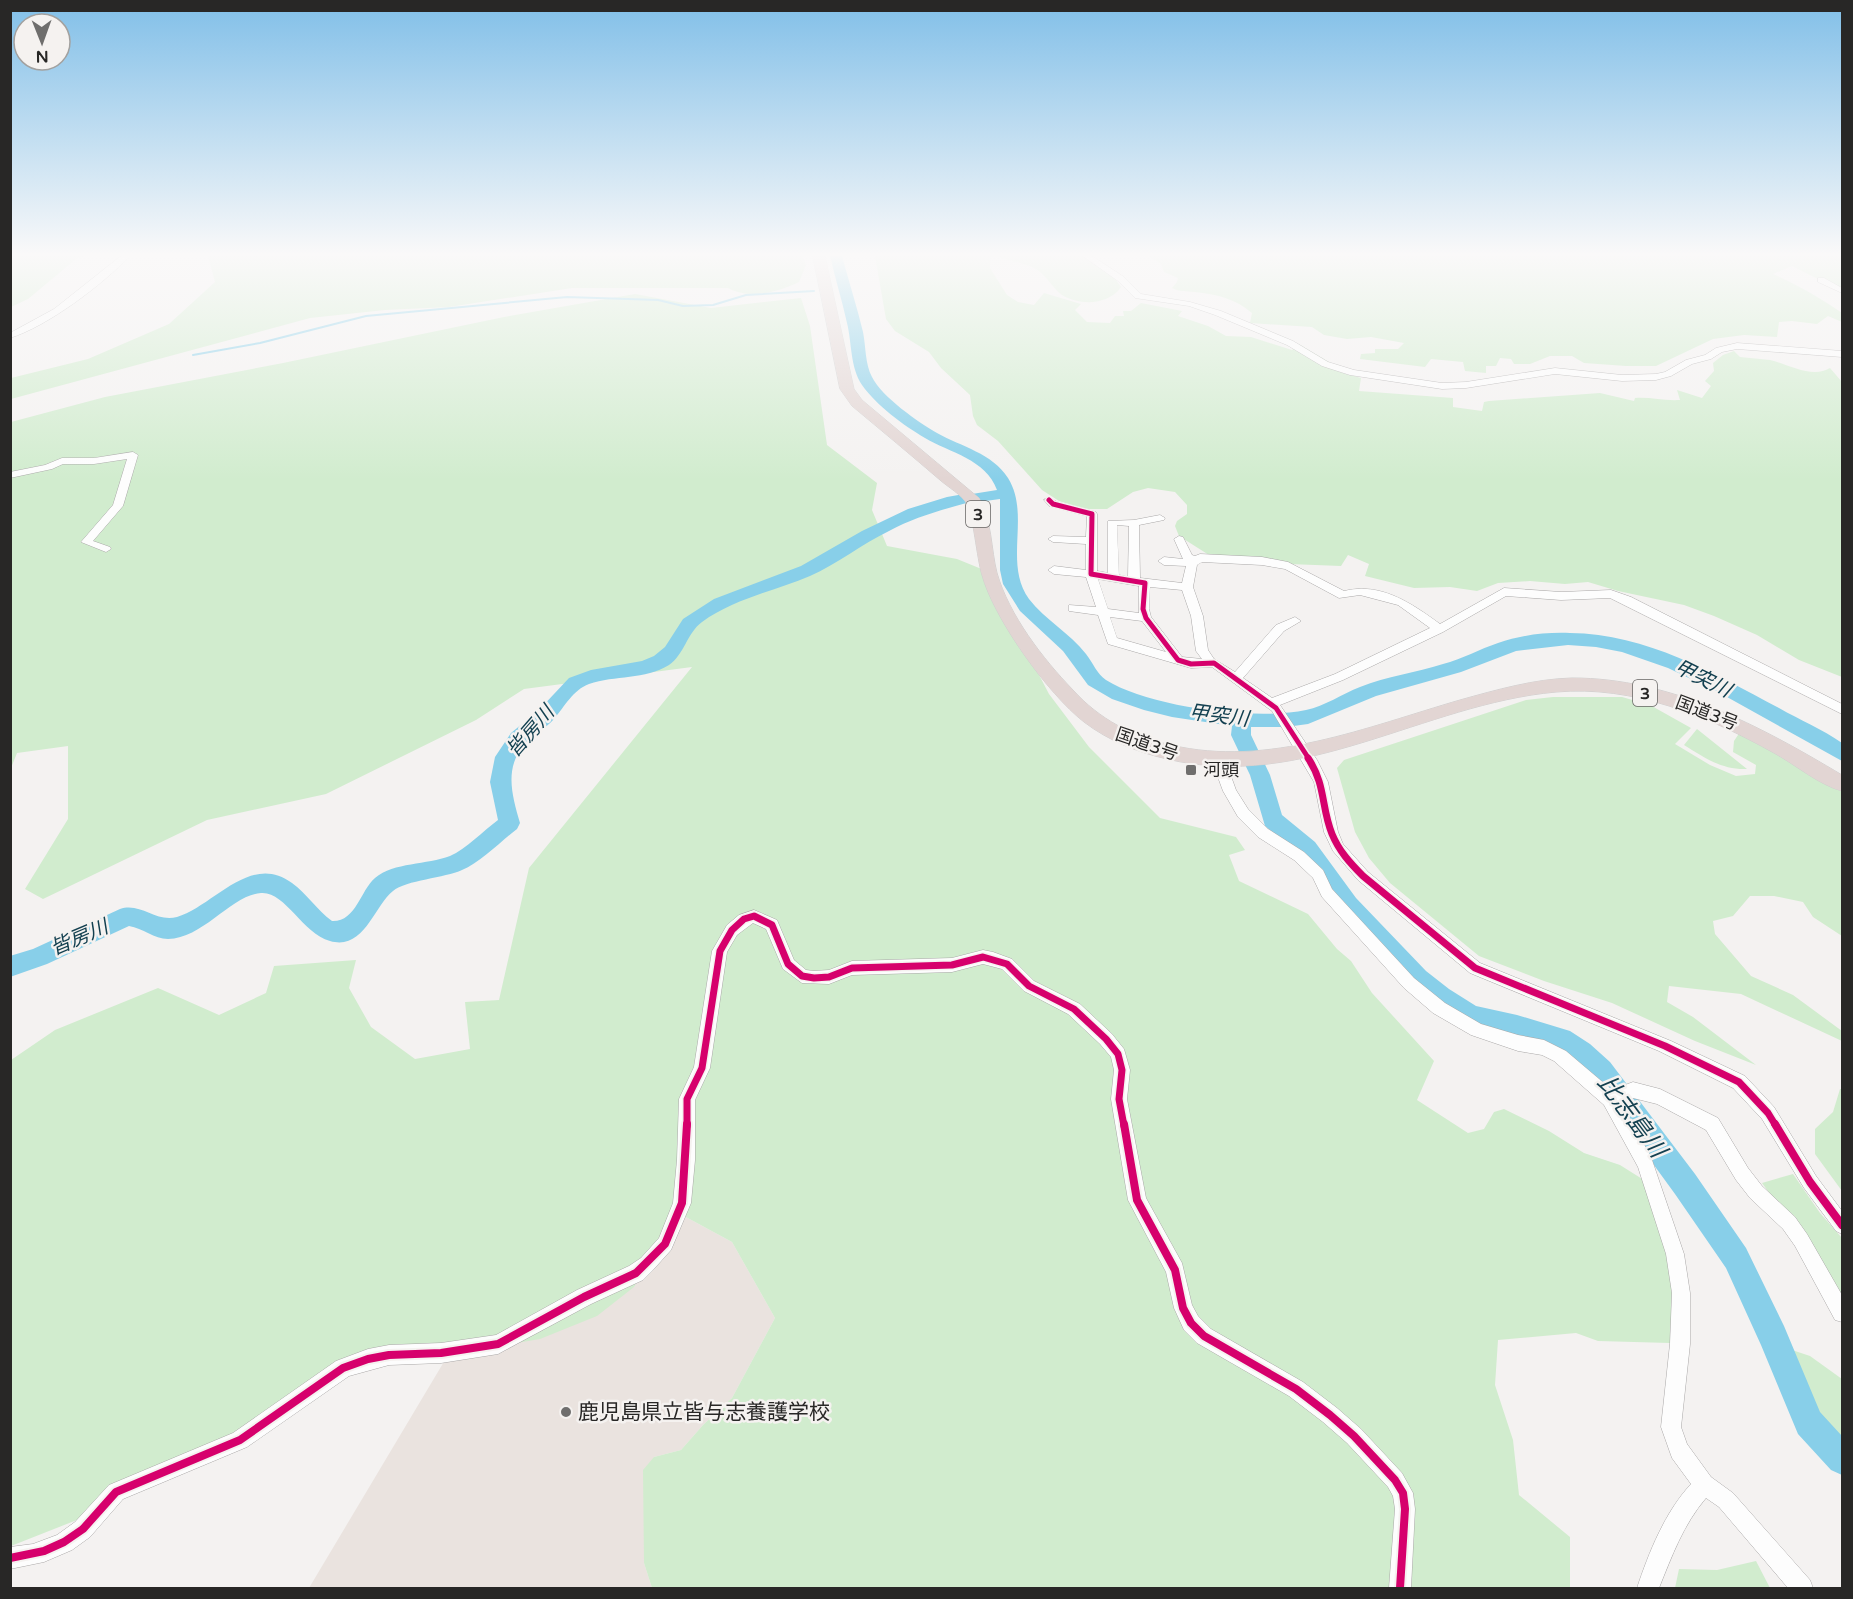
<svg xmlns="http://www.w3.org/2000/svg" width="1853" height="1599" viewBox="0 0 1853 1599" font-family="'Varela Round','Noto Sans JP',sans-serif">
<style>
.built{fill:#eae3df}
.green{fill:#d1ecce}
.lines{fill:none;stroke-linecap:round;stroke-linejoin:round}
.stream{stroke:#88cfe9;stroke-width:2}
.river{fill:#88cfe9;fill-rule:evenodd}
.minor-casing{stroke:#aaa8a8;stroke-width:1}
.highway-casing{stroke:#d0cfcf;stroke-width:1}
.minor{fill:#fdfdfd;fill-rule:evenodd}
.highway{fill:#e2d5d3;fill-rule:evenodd}
.cycleway-far2-casing{stroke:#f5f2f0;stroke-width:8}
.cycleway-far1-casing{stroke:#f5f2f0;stroke-width:10}
.cycleway-casing{stroke:#f5f2f0;stroke-width:12}
.cycleway-far2{stroke:#d6006c;stroke-width:5}
.cycleway-far1{stroke:#d6006c;stroke-width:7}
.cycleway{stroke:#d6006c;stroke-width:8}
.poi-dot{fill:#6f6e6d;stroke:#f5f2f0;stroke-width:2}
.labels{text-anchor:middle;stroke-width:5;stroke-linejoin:round;paint-order:stroke}
.shield{fill:#f5f2f0;stroke:#666463;stroke-width:1.5}
.shield-label{font-size:16px;font-weight:bold;fill:#282726}
.street-label{font-size:18px;fill:#282726;stroke:#f5f2f0}
.poi-label{font-size:18px;fill:#282726;stroke:#f5f2f0;text-anchor:start}
.water-label{font-size:20px;font-style:italic;fill:#134050;stroke:#f5f2f0}
.near-poi-label{font-size:21px;fill:#282726;stroke:#f5f2f0;text-anchor:start}
.near-water-label{font-size:24px;font-style:italic;fill:#134050;stroke:#f5f2f0}
</style>
<rect width="100%" height="100%" fill="#f4f2f1"/>
<polygon class="built" points="684,1216 732,1242 775,1318 732,1398 703,1425 681,1450 654,1457 645,1521 644,1563 652,1588 309,1588 448,1355 662,1241"/>
<g class="green">
<polygon points="11,256 84,256 76,259 28,299 11,307"/>
<path d="M208,256H803L806,265L799,282C778,292 750,300 728,288H572L449,307L385,310L310,318L11,399V378L88,359L169,324L215,282Z"/>
<path d="M875,256H996L990,257V268L1007,295L1018,302L1034,305L1044,293L1081,304L1075,310L1087,322L1110,323L1115,316H1124L1123,311H1131L1141,303L1182,311L1178,316L1208,326L1226,336L1251,337L1292,350L1299,344L1351,375L1361,378L1359,391L1453,398V407L1482,411L1484,402L1489,401L1600,393L1634,401L1635,398C1651,397 1664,401 1680,400L1677,390L1702,398L1711,386L1705,381L1714,371L1713,363L1723,355L1734,351L1740,357C1750,358 1760,359 1770,360C1788,364 1812,379 1830,368L1842,382V677L1799,660L1757,635L1714,616L1684,605L1618,591L1588,582L1565,584L1530,581L1498,583L1477,591L1450,587L1414,588L1365,576L1369,564L1348,555L1341,566L1289,564L1209,555L1179,536L1175,526L1177,521L1187,514V505L1175,492L1148,488L1133,492L1107,509H1084L1059,501L1042,490L998,441L977,425L973,416L970,395L941,368L929,352L895,331L886,319Z"/>
<path d="M997,256H1082L1116,280L1121,287C1109,305 1080,306 1062,295C1051,287 1046,273 1032,267C1021,262 1008,261 997,256Z"/>
<path d="M1148,256H1842V291L1792,266L1773,274C1798,285 1820,298 1842,313V322L1828,316L1817,324L1792,321L1779,322L1777,337L1744,335L1713,339L1656,366H1626L1584,363L1572,356H1550L1530,364H1514L1511,359L1500,358L1496,366H1486V373L1465,371L1463,362L1431,359L1425,367L1360,359L1361,354L1375,353V349H1398L1404,343L1371,337L1347,339L1324,335L1312,327L1250,323L1252,313C1236,299 1216,294 1195,292C1186,291 1180,292 1172,288L1177,282L1178,278L1164,272L1161,264Z"/>
<polygon points="635,294 711,308 801,298 810,326 827,445 877,483 872,510 887,546 957,559 984,570 1049,694 1089,747 1160,818 1236,837 1245,850 1229,855 1239,881 1308,914 1337,949 1351,961 1372,993 1434,1061 1417,1100 1468,1133 1484,1129 1494,1112 1504,1109 1549,1131 1584,1153 1620,1165 1647,1182 1669,1262 1673,1298 1670,1343 1598,1341 1576,1333 1498,1340 1495,1385 1513,1440 1519,1495 1570,1537 1570,1588 652,1588 644,1563 643,1470 654,1457 681,1450 703,1425 732,1398 775,1318 732,1242 684,1216 662,1241 634,1287 597,1316 540,1339 448,1355 370,1362 87,1516 11,1546 11,1060 55,1030 158,988 219,1015 266,993 274,966 356,960 349,988 371,1027 415,1059 470,1049 465,1002 499,1000 529,868 692,667 524,689 476,720 326,794 207,820 43,899 25,889 68,819 68,746 17,753 11,768 11,422 105,397 283,363 504,317"/>
<polygon points="1553,697 1622,697 1650,705 1691,728 1675,744 1710,765 1736,776 1755,774 1756,765 1733,752 1734,741 1740,732 1842,791 1842,936 1813,917 1803,902 1774,896 1750,896 1733,916 1713,921 1715,934 1751,976 1793,995 1842,1031 1842,1041 1741,994 1669,986 1667,1002 1693,1017 1756,1065 1695,1041 1612,1003 1544,981 1479,956 1390,883 1369,858 1355,832 1337,768 1344,760 1526,700"/>
<path d="M1697,729L1747,769C1722,770 1705,758 1684,745Z"/>
<polygon points="1840,1089 1842,1089 1842,1191 1815,1154 1815,1129 1833,1112"/>
<polygon points="1793,1174 1820,1213 1842,1238 1842,1307 1818,1260 1762,1183"/>
<polygon points="1792,1350 1810,1356 1842,1379 1842,1459 1796,1412 1777,1373 1781,1353"/>
<polygon points="1756,1561 1770,1588 1675,1588 1679,1569 1717,1570"/>
</g>
<g class="lines">
<polyline class="stream" points="193,355 260,343 366,316 567,297 658,300 683,306 713,305 746,295 814,291"/>
<path class="river" d="M830,256H842C849,282 857,307 863,332C866,347 865,364 872,377C882,397 918,422 937,433C962,447 992,453 1008,478C1031,515 1003,563 1029,599C1045,620 1070,633 1086,654C1093,663 1097,674 1106,680C1149,707 1256,721 1306,710C1325,706 1342,694 1360,687C1387,676 1416,673 1443,664C1462,659 1480,649 1498,643C1521,635 1546,632 1570,633C1647,634 1713,673 1779,708C1800,720 1822,729 1842,743V761L1718,692L1668,668L1622,652L1596,647L1568,645L1516,651L1461,672L1376,696L1308,724L1286,727H1251V735L1270,775L1282,815L1315,842L1356,898L1426,971L1449,989L1476,1006L1517,1015L1570,1031L1590,1044L1610,1062L1695,1174L1746,1248L1784,1326L1820,1412L1842,1436V1475L1831,1470L1798,1434L1761,1345L1726,1268L1675,1194L1592,1080L1572,1060L1554,1049L1462,1024L1431,1005L1410,987L1340,912L1299,854L1265,826L1250,775L1231,735L1232,726L1172,717L1144,710L1112,699L1088,685L1063,651L1020,611L1003,584L1000,570V499L978,502L972,500L970,502C941,510 915,517 889,531C862,544 837,564 810,576C774,591 734,599 702,622C687,633 684,655 669,665C645,680 615,675 589,684C573,690 565,706 554,719C546,728 535,734 527,742C503,766 512,795 520,823L517,829C501,841 480,863 462,870C445,878 406,880 393,891C374,906 364,951 330,941C302,933 285,891 261,893C231,895 204,938 168,939C154,939 143,928 129,926L47,964L10,977V956L33,949L120,909C141,902 156,923 177,917C214,906 250,852 292,883C307,894 317,910 332,921C356,922 360,891 375,878C394,862 427,865 450,856C466,849 483,831 498,820L490,782L495,757L511,733L539,710L569,678L591,670L642,661L654,656L665,647L683,619L714,599L801,566L862,531L908,509L947,497L964,494L970,496L972,494L997,490C986,459 950,453 925,438C903,425 877,406 862,385C850,367 852,343 847,323C842,300 835,278 830,256Z"/>
<defs>
<g id="minor">
<path d="M121,256H130C102,285 48,326 10,338V333L54,309Z"/>
<polygon points="1083,256 1092,256 1124,277 1141,294 1190,302 1221,311 1293,341 1328,362 1354,370 1442,383 1466,382 1555,368 1622,375 1656,374 1665,372 1686,360 1705,355 1716,348 1737,343 1842,351 1842,357 1737,349 1722,352 1711,359 1692,364 1671,376 1656,380 1622,381 1555,374 1466,388 1442,389 1350,375 1322,366 1287,345 1215,315 1189,306 1135,298 1118,281"/>
<polygon points="1818,278 1824,278 1842,288 1842,293 1818,282"/>
<polygon points="133,452 138,455 123,506 93,541 110,547 111,549 106,552 81,542 113,505 127,459 94,464 63,464 52,469 10,478 10,472 45,465 62,458 94,458"/>
<path d="M1049,497L1057,502L1096,512L1097,514V571L1108,573V521L1134,520L1160,515L1165,518L1164,520L1139,525L1140,578L1182,583L1186,566L1164,565L1158,561L1164,557L1183,559L1174,539L1179,536L1183,537L1192,555L1195,556L1200,554L1262,557L1288,562L1344,591C1381,582 1411,603 1440,624L1504,588L1561,592L1611,590L1631,597L1842,704V714L1610,598L1561,600L1506,596L1443,632L1343,680L1280,705L1317,760L1328,782L1338,832L1343,844L1368,872L1480,963L1671,1041L1745,1076L1774,1107L1816,1176L1842,1211V1234L1836,1231L1804,1188L1762,1119L1733,1088L1659,1051L1470,973L1358,880L1333,851L1324,832L1314,782L1272,711L1212,667L1191,668L1108,644L1098,615L1069,611V605L1096,607L1086,577L1054,574L1048,570L1054,566L1086,570V544L1053,542L1048,539L1053,536L1086,537L1087,516L1049,506L1044,500ZM1117,525L1129,526L1128,577L1119,575ZM1202,562L1262,565L1285,569L1339,598L1360,595L1398,605L1430,628L1335,674L1272,698L1243,678L1284,631L1301,621L1295,617L1276,625L1235,672L1214,659L1208,650L1203,616L1193,587L1197,565ZM1098,579L1139,586V613L1108,609ZM1150,587L1182,590L1191,616L1196,651L1202,659L1182,657L1151,617L1149,609ZM1110,617L1142,621L1166,652L1117,638Z"/>
<path d="M1219,756L1224,757L1236,790L1248,809L1268,829L1304,852L1323,870L1332,889L1414,978L1445,1003L1481,1024L1518,1035L1544,1040L1566,1051L1612,1090L1633,1082L1660,1089L1718,1118L1748,1168L1762,1186L1795,1217L1807,1234L1842,1295V1322L1835,1320L1795,1246L1783,1229L1750,1198L1736,1180L1706,1130L1657,1104L1633,1098L1621,1103L1651,1157L1684,1254L1690,1293V1344L1681,1427L1687,1444L1711,1477L1733,1493L1810,1580L1813,1588H1788L1719,1507L1706,1498C1683,1525 1672,1556 1659,1588H1637C1649,1552 1665,1512 1691,1484L1672,1458L1661,1427L1670,1344L1672,1293L1666,1254L1638,1167L1604,1105L1554,1061L1542,1055L1518,1051L1471,1035L1433,1013L1404,988L1322,897L1313,878L1294,860L1258,837L1238,817L1223,791L1212,761Z"/>
<polygon points="754,910 777,920 794,960 806,970 814,971 829,970 852,961 952,958 983,950 993,952 1012,959 1034,981 1080,1004 1112,1034 1124,1049 1130,1070 1127,1099 1146,1198 1182,1263 1192,1305 1198,1316 1211,1329 1303,1382 1337,1408 1361,1429 1402,1473 1413,1493 1415,1509 1411,1588 1389,1588 1395,1509 1393,1496 1388,1487 1347,1443 1323,1422 1289,1396 1197,1343 1184,1330 1174,1308 1166,1272 1128,1200 1111,1099 1114,1070 1111,1057 1100,1044 1068,1014 1024,991 1002,969 983,964 952,972 852,975 829,984 802,983 783,969 766,929 753,923 737,935 727,952 710,1068 695,1100 695,1160 691,1203 671,1250 653,1270 643,1280 591,1304 498,1354 441,1363 389,1365 349,1376 247,1447 123,1499 90,1537 72,1550 44,1562 10,1569 10,1547 33,1544 57,1535 75,1522 109,1485 233,1433 336,1361 368,1349 389,1345 441,1343 496,1335 577,1290 629,1266 641,1258 659,1238 673,1203 677,1160 679,1099 694,1067 712,951 727,925 739,915"/>
</g>
<path id="highway" d="M813,256H825L854,389L862,400L979,498C992,519 991,550 997,573C1009,615 1043,659 1073,690C1099,719 1133,737 1171,745C1268,768 1367,727 1460,700C1496,690 1534,679 1572,678C1671,678 1760,726 1842,775V791C1819,785 1796,765 1774,753C1708,716 1633,685 1556,692C1423,704 1304,792 1167,759C1137,752 1109,741 1084,722C1048,694 994,619 982,575C977,559 973,514 967,504C962,495 948,487 940,480C911,455 882,431 852,406L840,389Z"/>
</defs>
<use href="#minor" class="minor-casing"/>
<use href="#highway" class="highway-casing"/>
<use href="#minor" class="minor"/>
<use href="#highway" class="highway"/>
<defs>
<polyline id="cycleway-far2" points="1049,500 1053,504 1092,514 1091,574 1145,583 1143,609 1146,618 1178,660 1191,664 1214,663 1276,708 1309,759"/>
<g id="cycleway-far1">
<path d="M1308,758C1326,785 1321,807 1332,834C1339,851 1350,863 1363,876L1475,968L1665,1046L1739,1082L1768,1113L1776,1126"/>
<polyline points="687,1126 687,1099 702,1068 720,951 732,930 744,919 754,916 772,925 788,964 802,976 814,978 829,977 852,968 952,965 983,957 1007,964 1029,986 1074,1009 1106,1039 1118,1054 1122,1070 1119,1099 1124,1126"/>
</g>
<g id="cycleway">
<polyline points="1124,1124 1137,1200 1175,1270 1183,1308 1191,1323 1204,1336 1296,1389 1330,1415 1354,1436 1395,1480 1403,1493 1405,1509 1400,1588"/>
<polyline points="1775,1124 1810,1182 1842,1225"/>
<polyline points="10,1558 44,1551 64,1542 83,1529 116,1492 240,1440 343,1368 368,1359 389,1355 441,1353 498,1344 584,1297 636,1273 665,1244 682,1203 687,1124"/>
</g>
</defs>
<use href="#cycleway-far2" class="cycleway-far2-casing"/>
<use href="#cycleway-far1" class="cycleway-far1-casing"/>
<use href="#cycleway" class="cycleway-casing"/>
<use href="#cycleway-far2" class="cycleway-far2"/>
<use href="#cycleway-far1" class="cycleway-far1"/>
<use href="#cycleway" class="cycleway"/>
</g>
<linearGradient id="sky" x2="0" y2="1"><stop stop-color="#81bfe8"/><stop offset="0.53" stop-color="#faf9f9"/><stop offset="1" stop-color="#faf9f9" stop-opacity="0"/></linearGradient>
<rect width="1853" height="480" fill="url(#sky)"/>
<g class="poi-dot">
<rect x="1185" y="764" width="12" height="12" rx="3"/>
<circle cx="566" cy="1412" r="6"/>
</g>
<g class="labels">
<g class="shield">
<rect x="966" y="501" width="24" height="26" rx="4.5"/>
<rect x="1633" y="680" width="24" height="26" rx="4.5"/>
</g>
<g class="shield-label">
<text x="978" y="520">3</text>
<text x="1645" y="699">3</text>
</g>
<g class="street-label">
<text transform="translate(1707 713) rotate(21)" y="6">国道3号</text>
<text transform="translate(1147 744) rotate(19)" y="6">国道3号</text>
</g>
<g class="poi-label">
<text x="1203" y="776">河頭</text>
</g>
<g class="water-label">
<text transform="translate(1703 678) rotate(26)" y="7">甲突川</text>
<text transform="translate(1219 715) rotate(7)" y="7">甲突川</text>
<text transform="translate(530 731) rotate(-49)" y="7">皆房川</text>
<text transform="translate(79 937) rotate(-23)" y="7">皆房川</text>
</g>
<g class="near-poi-label">
<text x="578" y="1419">鹿児島県立皆与志養護学校</text>
</g>
<g class="near-water-label">
<text transform="translate(1632 1116) rotate(53)" y="8">比志島川</text>
</g>
</g>
<rect width="1853" height="1599" fill="none" stroke="#282726" stroke-width="24"/>
<g transform="translate(42 42) rotate(179)"><circle r="28" fill="#f5f2f0" stroke="#a3a19f" stroke-width="1.5"/>
<path d="M0-4.5L10 22L0 15L-10 22Z" fill="#6f6e6d"/>
<text y="-9" font-size="16" font-weight="bold" text-anchor="middle" fill="#282726">N</text>
</g>
</svg>
